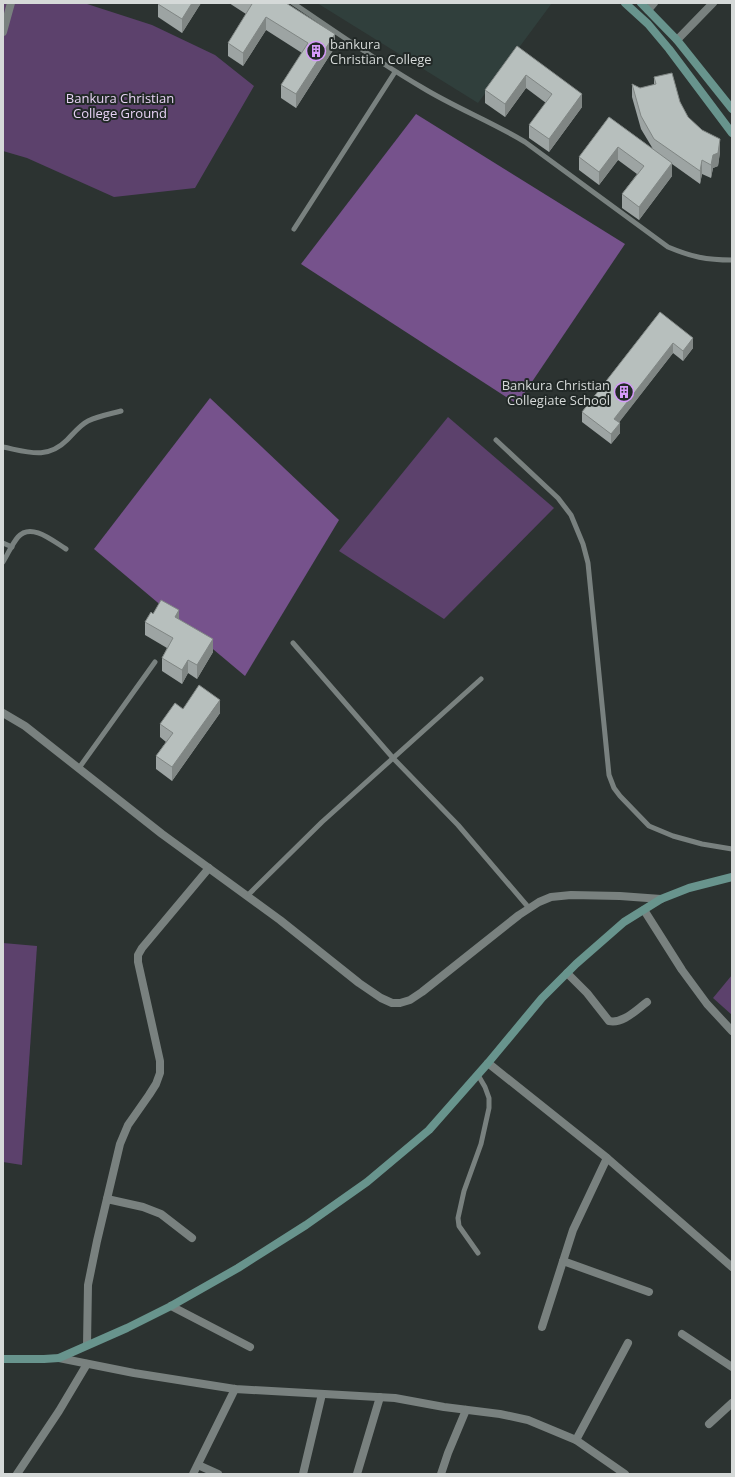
<svg xmlns="http://www.w3.org/2000/svg" width="735" height="1477" viewBox="0 0 735 1477" font-family="'Open Sans',sans-serif">
<style>
.built{fill:#303f3c}
.green{fill:#5c416c}
.water{fill:#76528c}
.lines{fill:none;stroke-linecap:round;stroke-linejoin:round}
.lane{stroke:#79817f;stroke-width:5}
.street{stroke:#79817f;stroke-width:8}
.secondary{stroke:#68948d;stroke-width:8}
.wall{fill:#9da4a3}
.shaded-wall{fill:#808684}
.building{fill:#b7bfbd;stroke:#808684}
.labels{text-anchor:middle;stroke-width:4;stroke-linejoin:round;paint-order:stroke}
.poi-label{font-size:13px;fill:#d5d9d8;stroke:#222927;text-anchor:start}
.park-label{font-size:13px;fill:#e7d2f4;stroke:#222927}
</style>
<rect width="100%" height="100%" fill="#2c3331"/>
<polygon class="built" points="317,3 552,3 478,103"/>
<g class="green">
<polygon points="4,3 84,3 152,25 215,55 254,86 195,188 114,197 27,158 3,151 3,7"/>
<polygon points="448,417 554,508 444,619 339,551"/>
<polygon points="3,943 37,946 22,1165 3,1162"/>
<polygon points="732,975 732,1015 713,998"/>
</g>
<g class="water">
<polygon points="416,114 625,244 517,404 301,264"/>
<polygon points="210,398 339,520 245,676 94,549"/>
</g>
<g class="lines">
<g class="lane">
<path d="M293,3C336,32 378,62 423,88C456,108 492,122 525,142L668,247C692,257 706,260 732,260"/>
<polyline points="294,229 395,72"/>
<polyline points="496,440 558,498 571,515 583,544 588,563 609,775 614,788 620,796 649,826 673,836 702,844 732,849"/>
<path d="M3,447C28,452 47,460 67,440C73,434 80,425 88,421C98,416 110,414 121,411"/>
<polyline points="3,543 12,547"/>
<path d="M3,562C8,554 12,544 18,537C31,522 53,541 66,549"/>
<polyline points="293,643 393,758 458,825 529,908"/>
<polyline points="79,768 155,662"/>
<polyline points="247,896 322,822 481,679"/>
<polyline points="478,1075 485,1087 489,1098 489,1108 481,1144 464,1191 458,1218 459,1226 478,1253"/>
</g>
<g class="street">
<polyline points="648,10 654,3"/>
<polyline points="3,32 11,3"/>
<polyline points="677,40 713,3"/>
<polyline points="3,713 25,726 162,834 280,920 359,983 381,998 392,1003 400,1003 410,1000 422,992 519,915 539,902 551,897 571,895 620,896 661,899"/>
<polyline points="644,910 682,970 707,1004 732,1031"/>
<path d="M567,973L587,993L609,1021C623,1024 636,1010 647,1002"/>
<polyline points="488,1063 607,1158 732,1267"/>
<polyline points="107,1199 143,1207 161,1214 192,1238"/>
<polyline points="563,1261 649,1292"/>
<polyline points="171,1306 250,1347"/>
<polyline points="542,1327 573,1230 607,1158"/>
<polyline points="682,1334 732,1367"/>
<polyline points="87,1345 88,1285 97,1241 120,1144 128,1125 149,1095 156,1084 160,1073 160,1061 138,962 138,955 142,948 209,868"/>
<polyline points="59,1358 134,1373 235,1389 395,1398 444,1407 500,1414 528,1420 576,1440 625,1474"/>
<polyline points="709,1424 732,1403"/>
<polyline points="576,1440 628,1343"/>
<polyline points="198,1465 218,1474"/>
<polyline points="17,1474 59,1411 87,1364"/>
<polyline points="193,1474 235,1389"/>
<polyline points="303,1474 322,1394"/>
<polyline points="357,1474 380,1397"/>
<polyline points="441,1474 448,1453 466,1410"/>
</g>
<g class="secondary">
<polyline points="625,3 648,24 669,49 732,133"/>
<polyline points="641,3 677,40 732,109"/>
<polyline points="3,1359 44,1359 59,1358 127,1328 171,1306 238,1268 306,1225 367,1182 429,1130 488,1063 542,998 576,964 624,922 661,899 689,888 732,877"/>
</g>
</g>
<g class="wall">
<polygon points="159,3 201,3 182,33 158,17 158,4"/>
<polygon points="229,3 286,3 335,47 296,108 281,98 281,85 302,53 266,30 243,66 228,56 228,43 246,14"/>
<polygon points="517,46 582,107 549,152 529,138 529,125 546,103 526,88 505,117 485,103 485,90"/>
<polygon points="654,77 680,102 688,117 720,152 718,166 713,168 711,178 702,174 700,184 672,164 672,176 639,220 622,208 622,194 637,174 618,160 599,185 579,170 579,157 609,117 653,149 641,129 632,97 632,84 640,88 654,85"/>
<polygon points="660,312 693,348 683,361 673,353 619,422 620,433 611,444 582,422 582,412"/>
<polygon points="179,619 213,652 197,679 188,673 182,684 162,671 162,658 167,648 145,635 145,622"/>
<polygon points="183,709 220,713 172,781 156,769 156,756 166,742 160,737 160,724"/>
</g>
<g class="shaded-wall">
<polygon points="192,3 201,3 182,33 182,19"/>
<polygon points="266,17 266,30 243,66 243,53"/>
<polygon points="335,34 335,47 296,108 296,94"/>
<polygon points="526,75 526,88 505,117 505,104"/>
<polygon points="582,94 582,107 549,152 549,139"/>
<polygon points="720,139 720,152 718,166 713,168 711,178 711,165 713,155"/>
<polygon points="618,147 618,160 599,185 599,172"/>
<polygon points="702,160 702,174 700,184 700,171"/>
<polygon points="672,163 672,176 639,220 639,207"/>
<polygon points="693,338 693,348 683,361 683,351"/>
<polygon points="673,343 673,353 614,429 614,419"/>
<polygon points="620,423 620,433 611,444 611,434"/>
<polygon points="179,610 179,623 175,617"/>
<polygon points="213,639 213,652 197,679 197,665"/>
<polygon points="188,660 188,673 182,684 182,670"/>
<polygon points="220,700 220,713 172,781 172,767"/>
</g>
<g class="building">
<polygon points="159,3 192,3 182,19 158,4"/>
<polygon points="250,3 286,3 335,34 296,94 281,85 308,43 266,17 243,53 228,43 252,4"/>
<polygon points="517,46 582,94 549,139 529,125 552,94 526,75 505,104 485,90"/>
<polygon points="672,73 680,102 688,117 702,130 720,139 718,153 713,155 711,165 702,160 700,171 654,139 641,116 632,84 640,88 656,84 654,77"/>
<polygon points="609,117 672,163 639,207 622,194 644,166 618,147 599,172 579,157"/>
<polygon points="660,312 693,338 683,351 673,343 614,419 620,423 611,434 582,412"/>
<polygon points="161,600 179,610 175,617 213,639 197,665 188,660 182,670 162,658 173,638 145,622 151,612 153,614"/>
<polygon points="199,685 220,700 172,767 156,756 173,733 160,724 175,703 183,709"/>
</g>
<defs>
<symbol id="building-ring" viewBox="-11 -11 22 22"><circle r="9.5" fill="#222927" stroke="#d69bfa" stroke-width="1.5"/><path d="M-4-6H4V6H1V3H-1V6H-4ZM-2.5-4.3h1.7v1.8h-1.7ZM.8-4.3h1.7v1.8H.8ZM-2.5-1h1.7V.8h-1.7ZM.8-1h1.7V.8H.8Z" fill="#d69bfa"/></symbol>
</defs>
<g fill-rule="evenodd">
<use href="#building-ring" x="305" y="40" width="22" height="22"/>
<use href="#building-ring" x="613" y="381" width="22" height="22"/>
</g>
<g class="labels">
<g class="poi-label">
<text x="330" y="49">bankura<tspan x="330" dy="15">Christian College</tspan></text>
<text x="610" y="390" text-anchor="end">Bankura Christian<tspan x="610" dy="15">Collegiate School</tspan></text>
</g>
<g class="park-label">
<text x="120" y="103">Bankura Christian<tspan x="120" dy="15">College Ground</tspan></text>
</g>
</g>
<rect width="735" height="1477" fill="none" stroke="#d5d9d8" stroke-width="8"/>
</svg>
